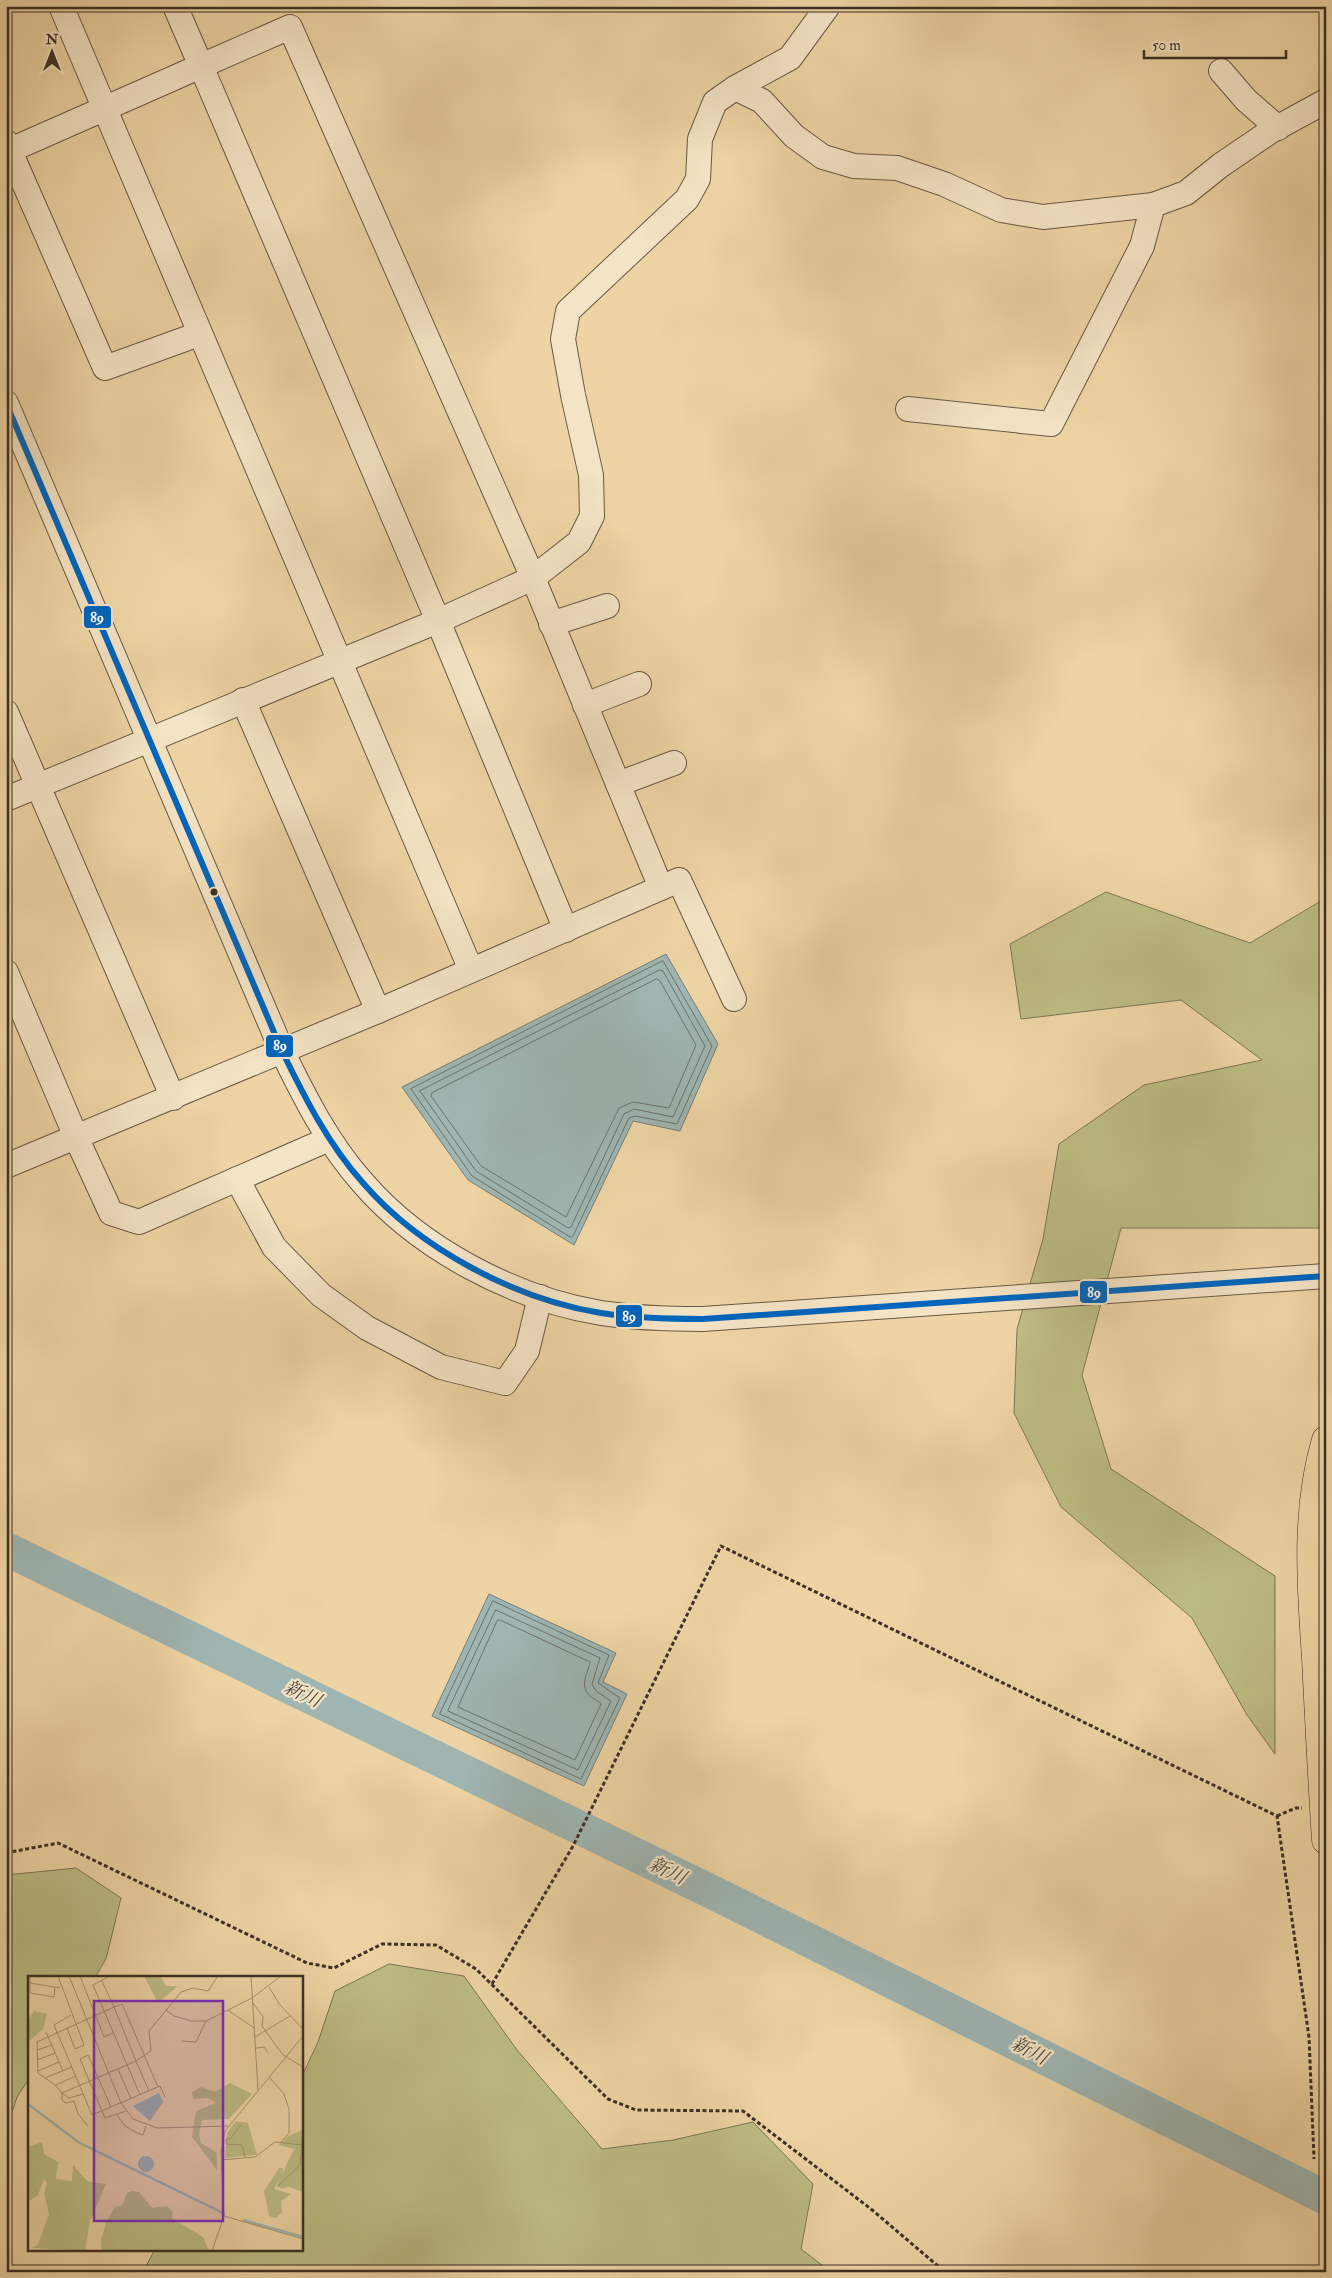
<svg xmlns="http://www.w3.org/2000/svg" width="1332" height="2278" viewBox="0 0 1332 2278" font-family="'IM FELL Double Pica','Noto Serif JP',serif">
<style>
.green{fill:#bcbc83;stroke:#7c7655}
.water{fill:#9eb5b1;stroke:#777f7a}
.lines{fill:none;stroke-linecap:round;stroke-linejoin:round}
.shore{stroke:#6d726c;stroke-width:1}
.river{stroke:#9eb5b1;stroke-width:34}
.minor-casing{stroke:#685846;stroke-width:26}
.major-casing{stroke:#3c2f27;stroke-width:29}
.path{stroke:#3c2f27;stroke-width:3;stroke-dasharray:4 2.5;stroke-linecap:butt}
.minor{stroke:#f4e3c4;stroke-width:24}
.major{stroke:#eed4a4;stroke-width:28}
.bus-1-casing{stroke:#f4e3c4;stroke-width:10}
.bus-1{stroke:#0065bd;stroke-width:6}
.bus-dot{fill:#3c2f27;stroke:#f4e3c4;stroke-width:2}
.labels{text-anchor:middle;stroke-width:4.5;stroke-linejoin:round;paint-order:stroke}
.water-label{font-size:19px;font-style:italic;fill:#504a43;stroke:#f4e3c4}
.inset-river{fill:none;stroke:#9eb5b1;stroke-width:2.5}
.inset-road{fill:none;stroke:#a79272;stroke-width:1}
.view{fill:#7b2cbf;fill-opacity:0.15;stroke:#7b2cbf;stroke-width:2.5}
.inset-edge{fill:none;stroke:#3c2f27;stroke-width:2.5}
.line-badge{stroke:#f4e3c4;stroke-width:2}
.badge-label{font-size:14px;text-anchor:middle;font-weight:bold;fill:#fff}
</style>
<rect width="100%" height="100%" fill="#eed4a4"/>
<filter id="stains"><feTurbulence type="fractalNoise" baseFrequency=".004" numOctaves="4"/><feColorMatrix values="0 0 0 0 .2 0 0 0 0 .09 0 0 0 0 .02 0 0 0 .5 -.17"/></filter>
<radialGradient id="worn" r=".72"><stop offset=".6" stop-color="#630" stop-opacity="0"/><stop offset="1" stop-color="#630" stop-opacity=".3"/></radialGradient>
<g class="green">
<polygon points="1106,892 1250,943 1326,898 1326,1228 1121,1228 1082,1375 1111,1469 1275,1576 1275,1754 1247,1715 1192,1618 1061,1507 1014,1413 1017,1329 1043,1239 1059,1144 1144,1085 1262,1060 1181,1000 1021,1019 1010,944"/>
<polygon points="76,1868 121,1898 106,1959 95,1977 29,1977 29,2079 17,2097 6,2131 6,1875"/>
<polygon points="389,1964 464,1976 517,2050 602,2149 673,2140 753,2122 813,2184 801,2249 831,2272 143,2272 155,2249 301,2249 301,2078 318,2042 335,1991"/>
</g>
<g class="water">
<polygon points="666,954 718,1044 680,1131 633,1121 574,1245 468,1180 402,1087"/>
<polygon points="489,1594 616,1653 603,1682 627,1694 584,1786 432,1716"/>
</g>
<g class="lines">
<g class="shore">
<polygon points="663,961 712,1046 677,1124 635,1116 629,1118 573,1236 570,1237 472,1176 411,1089"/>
<polygon points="660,970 663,971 705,1046 673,1117 634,1109 624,1114 571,1227 568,1228 476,1171 420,1091"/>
<polygon points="657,979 660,981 696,1045 669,1108 633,1102 619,1108 566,1217 481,1166 431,1096 432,1093"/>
<polygon points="493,1601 609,1655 598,1683 620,1698 581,1779 440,1714"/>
<polygon points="496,1610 600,1658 592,1684 596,1691 611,1701 578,1770 448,1711"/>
<path d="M500,1620L590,1662C588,1674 578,1686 591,1697C595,1700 599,1701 601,1704L575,1760L458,1707L497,1621Z"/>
</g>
<polyline class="river" points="6,1549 712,1892 1326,2198"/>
<defs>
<g id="minor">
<polyline points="61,6 471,970"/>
<polyline points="175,6 201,66 290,27 533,578 661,888"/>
<polyline points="1221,71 1246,100 1278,128"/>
<polyline points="735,88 762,101 794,136 823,157 854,166 897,168 944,184 1001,210 1043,217 1153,205 1186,193 1221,165 1271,131 1326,101"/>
<polyline points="6,142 105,368 199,334"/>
<polyline points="6,152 201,66 438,621 6,799"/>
<path d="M6,403L282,1051C305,1098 328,1144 363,1183C420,1249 515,1299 601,1313C635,1318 669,1319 703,1319L1326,1276"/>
<polyline points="908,409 1051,424 1142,246 1153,205"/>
<polyline points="551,624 607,606"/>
<polyline points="243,700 378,1011"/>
<polyline points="585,705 639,684"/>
<polyline points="6,712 173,1098"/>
<polyline points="618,784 674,763"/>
<polyline points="566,930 438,621 533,578 579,542 592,516 591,475 573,395 563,339 568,311 687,199 698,179 700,139 715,102 735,88 790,58 828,6"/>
<polyline points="6,972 76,1137 111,1213 139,1222 329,1139"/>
<polyline points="6,1166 378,1011 679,880 734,999"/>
<polyline points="237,1179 274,1247 321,1295 367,1328 441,1367 505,1383 527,1351 540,1297"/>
</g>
<path id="major" d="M1326,1440C1305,1510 1311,1586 1316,1658C1319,1719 1322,1780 1326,1840"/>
</defs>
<use href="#minor" class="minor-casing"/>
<use href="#major" class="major-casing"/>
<g class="path">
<polyline points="1277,1816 1296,1808 1302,1808"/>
<polyline points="6,1853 58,1843 307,1963 334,1968 382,1944 436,1945 476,1969 608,2099 636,2110 743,2111 871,2209 945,2272"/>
<polyline points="492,1984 573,1846 721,1546 1277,1816 1309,2037 1314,2159"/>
</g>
<use href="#minor" class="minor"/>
<use href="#major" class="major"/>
<defs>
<path id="bus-1" d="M6,403L282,1051C305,1098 328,1144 363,1183C420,1249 515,1299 601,1313C635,1318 669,1319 703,1319L1326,1276"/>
</defs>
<use href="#bus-1" class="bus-1-casing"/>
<use href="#bus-1" class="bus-1"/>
</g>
<circle class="bus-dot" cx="214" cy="892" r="4.5"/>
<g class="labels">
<g class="water-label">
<text transform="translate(303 1693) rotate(26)" y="7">新川</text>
<text transform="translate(668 1870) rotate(26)" y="7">新川</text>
<text transform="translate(1030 2050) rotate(27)" y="7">新川</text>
</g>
</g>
<g transform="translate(28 1976)">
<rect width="275" height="275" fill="#eed4a4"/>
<path d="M116,0H132L138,10H150L130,27ZM6,35L19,38L15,53L0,66V44ZM202,107L224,118L201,143L174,144L171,158L173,167L189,177V194L164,161L168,135L188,127L180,122L165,123L164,116L173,111L187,116ZM208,145L220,147L229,179L197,182L199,157ZM275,154V216L261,211L253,213L249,209L266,173L251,169L260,160ZM14,166L16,178L30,186L28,203L44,205L45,189L59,205L78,208L62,245L57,275L4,272L10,268L21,238L16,218L19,207L16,203L10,219L0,226V171ZM251,192H255L254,199L246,213L263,218L253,225L254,236L248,242L241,240L236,215ZM104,215L111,216L124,232L139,230L145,236L144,242L175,261L181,275H74L73,264L78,247L87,231L94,229L99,217Z" fill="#bcbc83"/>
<path d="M131,117L135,126L122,145L105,130ZM110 188a8 8 0 1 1 16 0a8 8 0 1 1-16 0Z" fill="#9eb5b1"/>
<path class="inset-river" d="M0,128L50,166L197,238M215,244L275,261"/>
<path class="inset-road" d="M2,0V17L26,21L27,11M30,0L56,69L47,73L39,52M41,0L93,127L105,143L129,152L200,150M52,0L76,61L85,57M82,0L65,9L112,119M223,0L230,114M74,5L86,31L94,28L130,111M2,7L32,12M241,11L252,29L275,53M225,27L235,41L234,50L255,79L275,91M138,34L146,40L163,45H178L224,22L253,0M200,34L226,52M43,39L26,49L64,139L132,110L137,121M18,56L35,95M227,61L262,40M154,65L168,66L178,45M228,72L236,71L240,77M9,74L24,69M9,84L27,77M90,93L103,123M10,95L31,86M241,101L256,118L261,133V157L252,167M17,102L44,91M28,109L48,100M121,115L108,85L123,75L121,55L153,16L165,12L180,15L190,0M55,118L41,122L34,117L27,109L10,97L9,66L86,31L108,85L34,117V124L38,127L46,125L50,138L60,150M83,131L60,79L52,83L77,142L98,135M89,139L97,150L109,157L115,159L118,150M213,149L202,163H198V168L214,169L217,182M193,184L227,181L247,166L275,169M249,211L272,189L275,157M196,240L275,263M184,275L196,240L193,177L197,155L275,60"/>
<path class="view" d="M66,25H195V245H66Z"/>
<rect width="275" height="275" class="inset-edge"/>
</g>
<g class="line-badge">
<rect x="83" y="605" width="29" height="24" rx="5" fill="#0065bd"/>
<rect x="265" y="1034" width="29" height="24" rx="5" fill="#0065bd"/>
<rect x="1079" y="1280" width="29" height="24" rx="5" fill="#0065bd"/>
<rect x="615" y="1304" width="28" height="24" rx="5" fill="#0065bd"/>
</g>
<g class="badge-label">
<text x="97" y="622">89</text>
<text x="280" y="1050">89</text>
<text x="1094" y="1297">89</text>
<text x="629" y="1321">89</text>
</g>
<rect width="1332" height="2278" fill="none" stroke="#eed4a4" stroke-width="25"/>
<rect x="8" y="8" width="1317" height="2263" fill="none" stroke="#3c2f27" stroke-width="2.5"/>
<rect x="12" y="12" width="1307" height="2253" fill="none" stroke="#3c2f27"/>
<g transform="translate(52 52)" stroke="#f4e3c4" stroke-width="4" paint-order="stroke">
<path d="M0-4L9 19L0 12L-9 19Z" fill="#3c2f27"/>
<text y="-8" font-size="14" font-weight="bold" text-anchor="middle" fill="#3c2f27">N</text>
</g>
<path d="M1144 50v8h142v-8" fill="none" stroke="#3c2f27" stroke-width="2.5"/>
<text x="1152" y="50" font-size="15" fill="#3c2f27" stroke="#f4e3c4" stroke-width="4" paint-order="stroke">50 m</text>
<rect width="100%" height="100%" filter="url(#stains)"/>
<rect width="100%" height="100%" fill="url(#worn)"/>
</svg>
